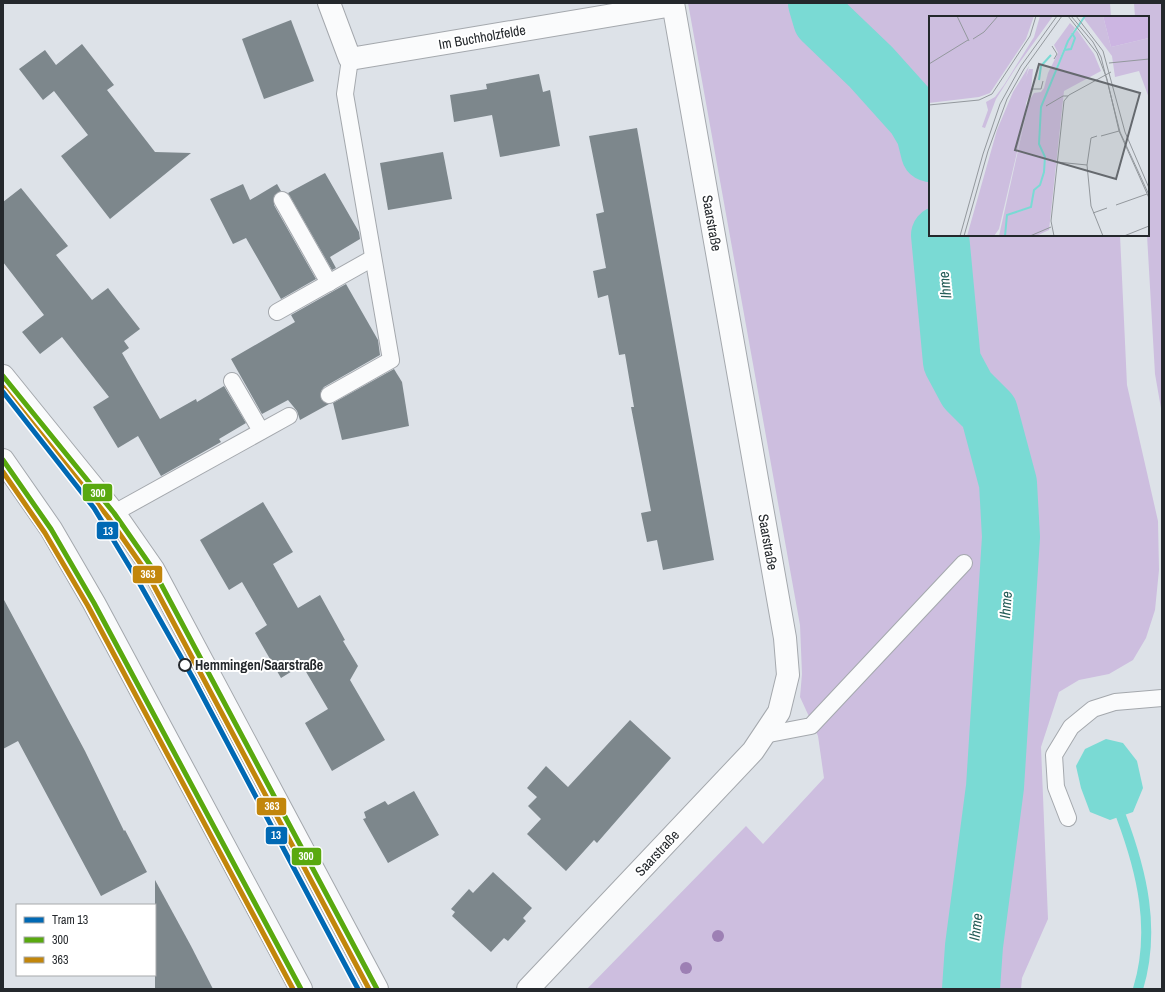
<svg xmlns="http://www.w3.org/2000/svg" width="1165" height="992" viewBox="0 0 1165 992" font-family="'Archivo Narrow',sans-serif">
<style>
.green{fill:#cdbedf}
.water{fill:#7adad4}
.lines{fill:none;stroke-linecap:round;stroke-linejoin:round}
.stream{stroke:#7adad4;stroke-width:10}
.river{stroke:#7adad4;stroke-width:58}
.building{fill:#7d878c}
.service-casing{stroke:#a4a8ad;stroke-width:18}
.minor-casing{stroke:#a4a8ad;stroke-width:24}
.tertiary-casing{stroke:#a4a8ad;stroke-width:24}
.service{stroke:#fafbfc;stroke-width:16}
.minor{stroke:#fafbfc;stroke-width:22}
.tertiary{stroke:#fafbfc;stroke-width:22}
.bus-1-casing{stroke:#fff;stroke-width:8}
.bus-2-casing{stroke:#fff;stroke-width:8}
.bus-1{stroke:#59a90f;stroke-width:5}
.bus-2{stroke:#c2860b;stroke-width:5}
.tram-1-casing{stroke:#fff;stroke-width:8}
.tram-1{stroke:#0069b4;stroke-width:5}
.tree{fill:#9d80b4}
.stop-dot{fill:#fff;stroke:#24282c;stroke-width:2}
.labels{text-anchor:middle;stroke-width:4;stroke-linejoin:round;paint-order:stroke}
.street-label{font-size:14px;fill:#24282c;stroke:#fff}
.stop-label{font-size:14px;font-weight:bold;fill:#24282c;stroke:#fff;text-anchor:start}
.water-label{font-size:15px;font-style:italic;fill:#265e59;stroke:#fff}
.inset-river{fill:none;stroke:#7adad4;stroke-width:2}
.inset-road{fill:none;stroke:#93989d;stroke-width:1}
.view{fill:#65696e;fill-opacity:0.15;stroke:#65696e;stroke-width:2}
.inset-edge{fill:none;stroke:#24282c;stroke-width:2}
.line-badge{stroke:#fff;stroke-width:1.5}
.badge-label{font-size:11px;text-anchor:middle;font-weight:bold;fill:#fff}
</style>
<rect width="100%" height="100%" fill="#dde2e8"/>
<g class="green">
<polygon points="688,3 1110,3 1111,17 930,17 930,235 1120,235 1127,385 1158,521 1159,570 1155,610 1146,638 1133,660 1109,674 1079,680 1059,692 1041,747 1048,919 1022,978 1021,989 978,989 981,948 1002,788 1010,663 996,662 987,786 963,940 960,989 587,989 746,826 763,844 824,778 818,736 800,697 802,674 800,625"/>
<polygon points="1134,3 1162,3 1162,414 1155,374 1147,235 1148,17 1135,17"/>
</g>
<polygon class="water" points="1106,739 1123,743 1137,761 1143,788 1133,812 1110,820 1090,812 1081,788 1076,766 1085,749"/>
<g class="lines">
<path class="stream" d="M1121,816C1142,872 1156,930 1138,989"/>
<g class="river">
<polyline points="817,3 822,20 871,67 915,116 925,133 930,153"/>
<polyline points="940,235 952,362 967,390 989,412 1008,483 1011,537 995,787 974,946 971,989"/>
</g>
</g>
<g class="building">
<polygon points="291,20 314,81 264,99 242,39"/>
<polygon points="82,44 114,85 107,90 155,152 191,153 110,219 61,156 88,135 54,91 43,100 19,69 45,50 56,65"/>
<polygon points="539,74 543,92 550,90 560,146 500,157 492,115 454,122 450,95 487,89 486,84"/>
<polygon points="637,128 714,560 663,570 657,540 647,542 641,513 651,511 631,407 634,407 625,354 619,355 608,295 598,298 593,271 606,268 596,214 604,212 589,136"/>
<polygon points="443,152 452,199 388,210 380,163"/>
<polygon points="325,173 359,232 360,239 330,257 336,268 332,270 288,193"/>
<polygon points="243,184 250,200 277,184 281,191 274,196 274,205 316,279 281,299 246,238 233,244 210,199"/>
<polygon points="21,188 68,246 56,255 92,300 108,288 140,329 124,341 129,348 122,353 160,419 196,399 197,402 224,386 246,423 219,439 221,442 161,476 138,436 118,448 93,407 109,397 62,337 40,354 22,332 44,315 3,262 3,202"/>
<polygon points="346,284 378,340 380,355 324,387 321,391 321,399 329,404 300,420 297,411 288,400 262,414 231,359 295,322 291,315"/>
<polygon points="394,369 402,382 409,426 342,440 333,403"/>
<polygon points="263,502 293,552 273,564 298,608 320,595 345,640 343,641 358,666 350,680 385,740 332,771 305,723 328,709 302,665 281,678 255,633 267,625 242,582 229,590 200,540"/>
<polygon points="3,598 85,751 124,831 125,830 147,872 101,896 18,741 3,749"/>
<polygon points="630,720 671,758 597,843 594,840 566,871 527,834 541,819 528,806 537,797 527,788 546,766 568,787"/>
<polygon points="414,791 439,835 388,863 363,819 366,818 364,812 385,801 388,805"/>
<polygon points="493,872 532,908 523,918 526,921 508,941 504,938 491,952 452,916 455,912 451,909 469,889 473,893"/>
<polygon points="155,880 191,946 213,989 155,989"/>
</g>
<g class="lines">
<defs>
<g id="service">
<polyline points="282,200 329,283"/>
<polyline points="277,312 373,258"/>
<polyline points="232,381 261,431"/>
<polyline points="329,395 391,360 345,94 350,59"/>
<polyline points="114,513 289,416"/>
<polyline points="764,735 811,726 964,563"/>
<polyline points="1068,818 1056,787 1054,755 1071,727 1093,709 1115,702 1162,698"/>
</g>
<g id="minor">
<polyline points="329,3 350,59 673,5"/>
<polyline points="528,989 753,751 779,712 788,675 785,638 673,3"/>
</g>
<g id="tertiary">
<polyline points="3,376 114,513 153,569 377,989"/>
<polyline points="3,460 51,529 94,603 301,989"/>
</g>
</defs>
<use href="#service" class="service-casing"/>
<use href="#minor" class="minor-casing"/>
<use href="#tertiary" class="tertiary-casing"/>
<use href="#service" class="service"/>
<use href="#minor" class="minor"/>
<use href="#tertiary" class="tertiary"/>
<defs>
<g id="bus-1">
<polyline points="3,376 114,513 153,569 377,989"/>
<polyline points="3,460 51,529 94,603 301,989"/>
</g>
<g id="bus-2">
<polyline points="3,387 108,517 147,573 369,989"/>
<polyline points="3,472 45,533 88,606 293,989"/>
</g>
</defs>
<use href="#bus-1" class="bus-1-casing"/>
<use href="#bus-2" class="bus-2-casing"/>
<use href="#bus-1" class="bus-1"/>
<use href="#bus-2" class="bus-2"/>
<defs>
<polyline id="tram-1" points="3,392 94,508 137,579 194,680 358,989"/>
</defs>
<use href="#tram-1" class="tram-1-casing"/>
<use href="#tram-1" class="tram-1"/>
</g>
<g class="tree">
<circle cx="718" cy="936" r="6"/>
<circle cx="686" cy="968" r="6"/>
</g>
<circle class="stop-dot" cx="185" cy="665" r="6"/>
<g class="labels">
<g class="street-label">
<text transform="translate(482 37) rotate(-10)" y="5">Im Buchholzfelde</text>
<text transform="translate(712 223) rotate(80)" y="5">Saarstraße</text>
<text transform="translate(768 542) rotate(80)" y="5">Saarstraße</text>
<text transform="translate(657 853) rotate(-47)" y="5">Saarstraße</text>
</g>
<g class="stop-label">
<text x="195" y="670">Hemmingen/Saarstraße</text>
</g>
<g class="water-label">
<text transform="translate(945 285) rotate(-96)" y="5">Ihme</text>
<text transform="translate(1006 605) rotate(-86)" y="5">Ihme</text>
<text transform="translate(976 927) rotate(-83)" y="5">Ihme</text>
</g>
</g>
<g transform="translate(929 16)">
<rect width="220" height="220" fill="#dde2e8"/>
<path d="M0,0H105L97,23L61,77L50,81L0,87ZM111,0H124L86,53L67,83L56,112L53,111L59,94L57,86L66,81L75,69L105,21ZM153,0H174L182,31L220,22V82L210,55L186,61L183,40ZM141,7L146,12L135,32L116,80L139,25L148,14L165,38L172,55L135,75L120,214L107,220H70L100,85L105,77L112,76L115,72L119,57L129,37L125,29ZM100,50L97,61L100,53H104L102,75L97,87L96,102L70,213L65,220H38L68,114L84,76Z" fill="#cdbedf"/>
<path d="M174,0H220V22L182,31Z" fill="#ccb5e2"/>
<path class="inset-river" d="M135,34L142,33L146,22L143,17M110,64L112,50L122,39M76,220L78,199L102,191L105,174L111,169L115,156L116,141L110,128L112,91L139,25L156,0"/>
<path class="inset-road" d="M28,0L40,25M139,0L168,37L178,63L190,115L220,182M142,0L164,26L172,41L191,116L220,179M147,0L174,35L196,116L220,172M44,23L55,16L69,0M123,30L128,38L125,43M180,47L220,43M0,48L39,24M103,73H112L114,65M0,89L50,84L63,78L101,20L107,0M117,90L134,80H139M172,120L190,115M128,146L158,149L162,190L174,220M158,149L162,122L168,120M187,189L218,178M164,197L178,192M31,220L54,138L71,88L92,50L128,0M35,220L59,135L78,83L95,53L133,0M101,220L122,211M125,220L122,205L135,85L140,79L182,56M195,220L220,210"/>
<path class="view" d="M110,48L211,77L187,163L86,134Z"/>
<rect width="220" height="220" class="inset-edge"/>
</g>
<g class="line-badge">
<rect x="82" y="483" width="31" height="19" rx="4" fill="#59a90f"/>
<rect x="96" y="521" width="23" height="19" rx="4" fill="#0069b4"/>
<rect x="132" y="565" width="31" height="19" rx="4" fill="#c2860b"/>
<rect x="256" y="797" width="31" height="19" rx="4" fill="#c2860b"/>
<rect x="265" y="826" width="23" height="19" rx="4" fill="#0069b4"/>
<rect x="291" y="847" width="31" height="19" rx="4" fill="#59a90f"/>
</g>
<g class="badge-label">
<text x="98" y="497">300</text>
<text x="108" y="535">13</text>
<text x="148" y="578">363</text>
<text x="272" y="810">363</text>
<text x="276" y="839">13</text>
<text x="306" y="860">300</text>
</g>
<rect width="1165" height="992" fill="none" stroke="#24282c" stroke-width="8"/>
<rect x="16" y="904" width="140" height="72" fill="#ffffff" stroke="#a7a9ab"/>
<rect x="24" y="917" width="20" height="6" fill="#0069b4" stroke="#a7a9ab"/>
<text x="52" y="924" font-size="12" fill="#24282c">Tram 13</text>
<rect x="24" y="937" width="20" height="6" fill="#59a90f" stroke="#a7a9ab"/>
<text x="52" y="944" font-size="12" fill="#24282c">300</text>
<rect x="24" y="957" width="20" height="6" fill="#c2860b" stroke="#a7a9ab"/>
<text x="52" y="964" font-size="12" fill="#24282c">363</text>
</svg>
